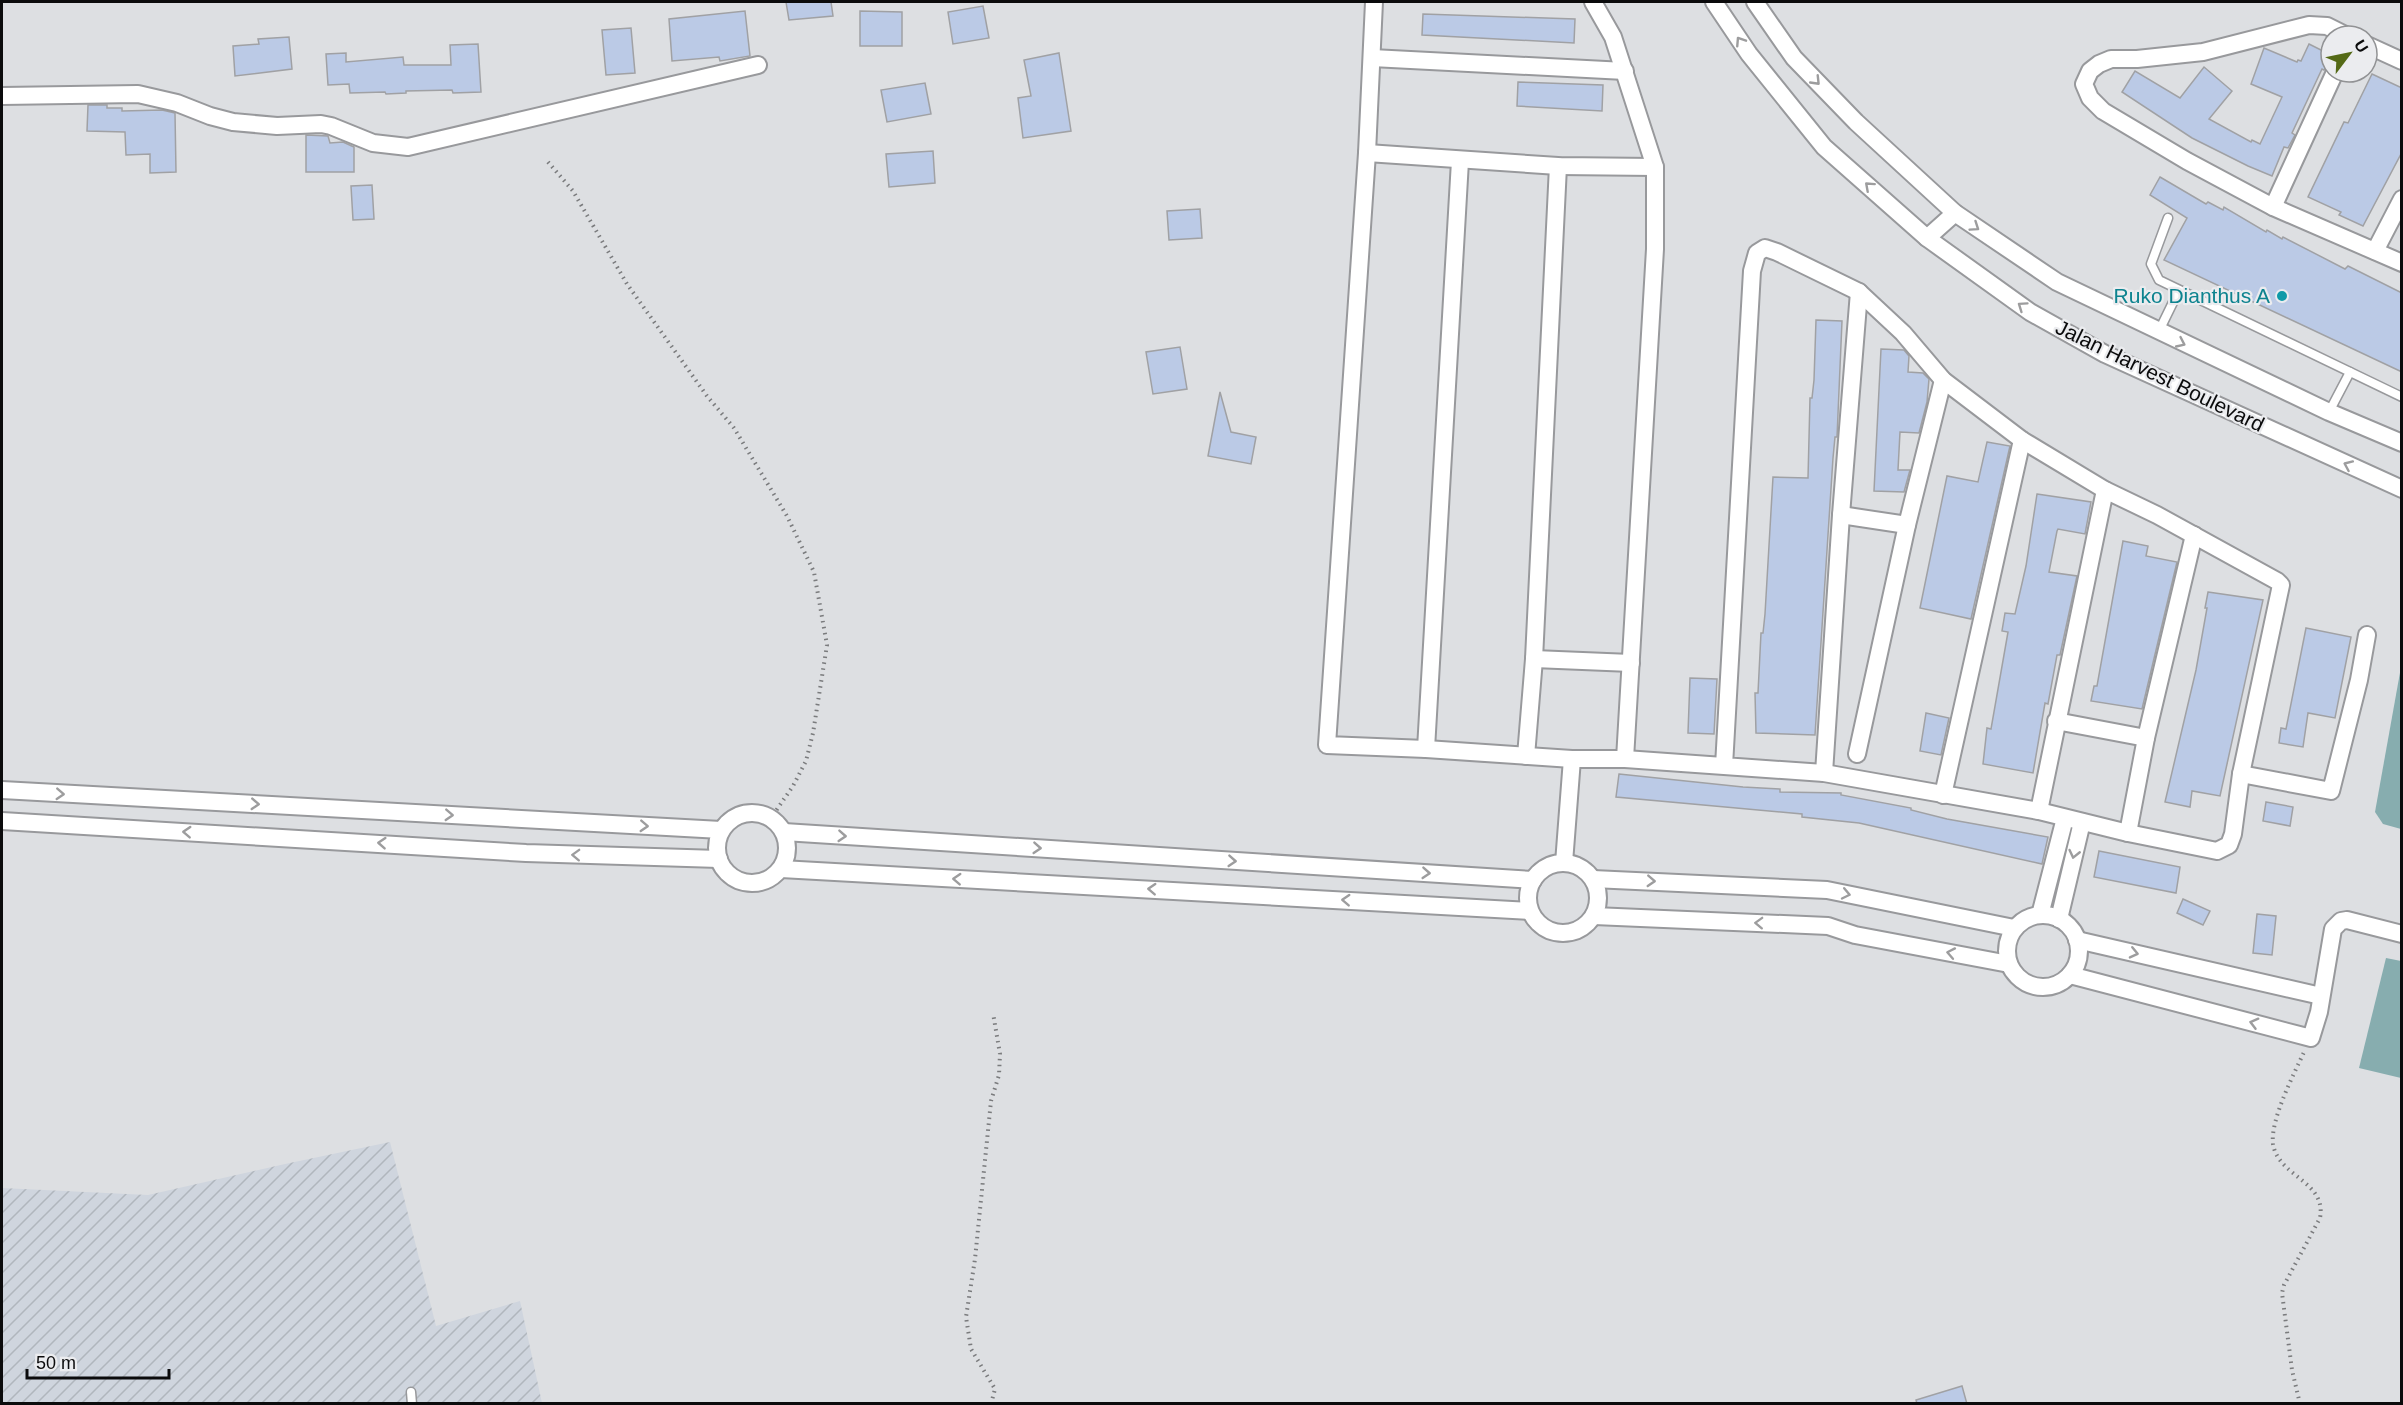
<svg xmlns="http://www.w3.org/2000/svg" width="2403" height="1405" viewBox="0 0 2403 1405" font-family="Arial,sans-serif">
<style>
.industrial{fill:url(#industrial-furrows)}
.water{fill:#87adaf}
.building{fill:#bbcae6;stroke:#a0a1a4;stroke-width:1.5}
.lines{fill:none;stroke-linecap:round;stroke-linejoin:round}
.lane-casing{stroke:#98999c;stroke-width:11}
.street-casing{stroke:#98999c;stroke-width:20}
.path{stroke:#7a7b7d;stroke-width:4;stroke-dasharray:1.5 4.5;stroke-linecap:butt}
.lane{stroke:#fff;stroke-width:8}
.street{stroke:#fff;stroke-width:16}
.oneway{stroke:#9d9d9e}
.culture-dot{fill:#0f9aa8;stroke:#ebecef;stroke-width:2}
.labels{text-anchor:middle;stroke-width:4.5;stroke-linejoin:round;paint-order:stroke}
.culture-label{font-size:21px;fill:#0d838f;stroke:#ebecef;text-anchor:end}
.street-label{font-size:21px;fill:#0b0b0c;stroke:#ebecef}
</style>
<defs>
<pattern id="industrial-furrows" width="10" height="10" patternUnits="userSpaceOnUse" patternTransform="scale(1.5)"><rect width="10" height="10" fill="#cfd5de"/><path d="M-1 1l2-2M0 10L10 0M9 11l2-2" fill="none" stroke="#b0b6bd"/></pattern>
</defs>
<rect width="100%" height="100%" fill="#dddfe2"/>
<polygon class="industrial" points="390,1142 436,1326 520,1301 542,1403 2,1403 2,1188 148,1195 285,1164"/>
<g class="water">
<polygon points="2401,667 2401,829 2383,824 2375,812"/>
<polygon points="2386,958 2401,961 2401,1078 2359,1068"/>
</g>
<g class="building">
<polygon points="786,2 831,2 833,16 789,20"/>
<polygon points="983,6 989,38 953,44 948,12"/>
<polygon points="745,11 750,56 720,61 719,57 672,61 669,19"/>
<polygon points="860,11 902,12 902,46 860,46"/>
<polygon points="1423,14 1575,19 1574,43 1422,35"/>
<polygon points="631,28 635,73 606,75 602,30"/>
<polygon points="289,37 292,69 235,76 233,46 259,44 258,39"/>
<polygon points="478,44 481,92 453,93 452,90 406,91 406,93 386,94 385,92 350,93 349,84 328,85 326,54 346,53 346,62 403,57 404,65 451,65 450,45"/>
<polygon points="2309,44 2331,55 2331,63 2324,70 2322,69 2292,133 2295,135 2288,148 2284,147 2272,176 2248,166 2192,138 2122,92 2135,71 2180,98 2204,67 2232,91 2209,119 2251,142 2252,140 2260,144 2282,97 2251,84 2264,48 2297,62 2298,60 2301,61"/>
<polygon points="1059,53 1071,131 1023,138 1018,98 1031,96 1024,60"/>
<polygon points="2372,74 2402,88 2402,152 2363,226 2339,215 2341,212 2308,197 2344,122 2348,123"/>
<polygon points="1518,82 1603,85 1602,111 1517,106"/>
<polygon points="925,83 931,114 887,122 881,90"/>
<polygon points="88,105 107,105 107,108 122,108 122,111 162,110 175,113 176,172 150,173 150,154 126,155 125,132 87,131"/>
<polygon points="306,135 328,136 330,143 343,142 354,147 354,172 306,172"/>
<polygon points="933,151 935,183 889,187 886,154"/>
<polygon points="2160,177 2206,204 2208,202 2223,210 2224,207 2266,232 2267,230 2282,239 2283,237 2345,269 2348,266 2402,293 2402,372 2164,260 2187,218 2150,195"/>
<polygon points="372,185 374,219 353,220 351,186"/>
<polygon points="1200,209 1202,238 1169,240 1167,211"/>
<polygon points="1816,320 1842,321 1837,437 1835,437 1833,458 1815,735 1756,733 1755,693 1758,693 1761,633 1763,633 1765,614 1773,477 1808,478 1810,398 1812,398 1814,380"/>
<polygon points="1180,347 1187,389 1153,394 1146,352"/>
<polygon points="1881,349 1904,350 1909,356 1908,372 1923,373 1929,379 1927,402 1919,433 1900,432 1898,470 1910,470 1904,492 1874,491"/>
<polygon points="1220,392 1231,432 1256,437 1251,464 1208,456"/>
<polygon points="1987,442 2010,446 1971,619 1920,608 1947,476 1978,482"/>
<polygon points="2037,494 2091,502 2085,534 2058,529 2057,531 2049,572 2077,576 2060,655 2057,655 2048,704 2045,703 2033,773 1983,764 1987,728 1991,729 2008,632 2002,631 2005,613 2015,614 2026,566"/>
<polygon points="2123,541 2148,546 2146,556 2177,562 2142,709 2091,701 2094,686 2097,686"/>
<polygon points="2208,592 2263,600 2220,796 2192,791 2190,807 2165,802 2196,670 2207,608 2205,608"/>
<polygon points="2306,628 2351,637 2335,718 2308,713 2303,747 2279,743 2281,728 2286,729"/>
<polygon points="1690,678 1717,679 1714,734 1688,733"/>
<polygon points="1926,713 1949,718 1941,755 1920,751"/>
<polygon points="1619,774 1743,787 1780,789 1780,792 1841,793 1841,795 1911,808 1911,810 1947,819 2048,837 2042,864 1859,823 1802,817 1802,814 1616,797"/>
<polygon points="2266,802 2293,807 2290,826 2263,821"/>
<polygon points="2099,851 2180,867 2176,893 2094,877"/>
<polygon points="2183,899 2210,911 2203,925 2177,913"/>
<polygon points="2257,914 2276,916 2272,955 2253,953"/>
<polygon points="1962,1386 1967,1404 1917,1404 1916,1400"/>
</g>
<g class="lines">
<defs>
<g id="lane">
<polyline points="2168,218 2151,264 2159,280 2402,397"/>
<polyline points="2158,333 2179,290"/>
<polyline points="2329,412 2350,372"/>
<polyline points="411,1392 412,1404"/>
</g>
<g id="street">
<polyline points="1374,2 1367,153 1327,745 1426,749 1572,759 1625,759 1824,773 2039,811 2128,833 2217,851 2229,845 2233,834 2241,774 2281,585 2277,581 2157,515 2105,490 2022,440 1943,380 1903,333 1859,292 1777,252 1765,248 1757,253 1752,271 1724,766"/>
<polyline points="1593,2 1613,37 1655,167 1655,249 1625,759"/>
<polyline points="1714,2 1749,54 1824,147 1927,238 2030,312 2105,354 2402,489"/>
<polyline points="1755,2 1794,58 1856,122 1955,213 2057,282 2329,412 2402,443"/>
<polyline points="2347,36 2327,26 2309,25 2203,52 2137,59 2111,59 2099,64 2090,71 2084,84 2090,98 2103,111 2187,161 2273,207 2402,263"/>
<polyline points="2367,45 2402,61"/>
<polyline points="1372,58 1625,71"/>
<polyline points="2,96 138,94 177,103 210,116 233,122 277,126 321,124 331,126 373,143 408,147 758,65"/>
<polyline points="1367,153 1558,166 1655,167"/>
<polyline points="2273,207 2335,72"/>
<polyline points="1927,238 1955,213"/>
<polyline points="2375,251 2402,199"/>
<polyline points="1841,515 1907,525"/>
<polyline points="1534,659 1631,663"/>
<polyline points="2056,721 2146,738"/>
<polyline points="1426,749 1460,161"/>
<polyline points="1857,754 1907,525 1943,380"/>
<polyline points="1526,756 1534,659 1558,166"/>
<polyline points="1824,773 1841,515 1859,292"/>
<polyline points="2241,774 2331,791 2359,680 2367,635"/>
<polyline points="2,790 721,830"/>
<polyline points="1943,795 2022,440"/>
<polyline points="2039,811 2105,490"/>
<circle cx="752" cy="848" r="35"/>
<polyline points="2,821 526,853 719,859"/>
<polyline points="784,832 1533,880"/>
<polyline points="2128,833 2146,738 2194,535"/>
<polyline points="1564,863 1572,759"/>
<circle cx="1563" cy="898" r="35"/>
<polyline points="781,869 1530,911"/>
<polyline points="1593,879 1827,890 2014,928"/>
<polyline points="2040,915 2065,818"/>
<circle cx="2043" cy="951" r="36"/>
<polyline points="1594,916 1828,926 1855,935 2009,964"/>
<polyline points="2059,919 2082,822"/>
<polyline points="2077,940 2321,996"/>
<polyline points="2070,975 2311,1038 2319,1012 2333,929 2341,921 2347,920 2402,934"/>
</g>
</defs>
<use href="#lane" class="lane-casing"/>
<use href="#street" class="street-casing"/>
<g class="path">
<polyline points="548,162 573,191 627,284 707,396 734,428 787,516 814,572 827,645 813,733 806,761 793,786 771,818"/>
<polyline points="991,1404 995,1389 971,1349 966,1317 975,1259 991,1101 999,1075 1000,1054 993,1013"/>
<path d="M2300,1404L2292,1370L2282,1293L2284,1285L2320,1218C2327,1181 2278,1177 2273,1144C2270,1120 2294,1074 2304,1052"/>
</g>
<use href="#lane" class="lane"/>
<use href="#street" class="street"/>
</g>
<defs><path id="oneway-chevron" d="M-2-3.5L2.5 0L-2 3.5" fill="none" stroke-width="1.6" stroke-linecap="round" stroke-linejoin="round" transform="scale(1.5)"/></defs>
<g class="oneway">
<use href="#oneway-chevron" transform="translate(1740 41) rotate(-123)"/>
<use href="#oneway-chevron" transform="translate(1816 81) rotate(46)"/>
<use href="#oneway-chevron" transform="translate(1869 186) rotate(-138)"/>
<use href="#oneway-chevron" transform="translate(1975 227) rotate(34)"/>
<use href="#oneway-chevron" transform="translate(2022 306) rotate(-145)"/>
<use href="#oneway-chevron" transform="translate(2181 343) rotate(25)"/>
<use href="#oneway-chevron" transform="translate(2348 465) rotate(-156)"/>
<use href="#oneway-chevron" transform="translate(60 794) rotate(3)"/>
<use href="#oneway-chevron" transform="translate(255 804) rotate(3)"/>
<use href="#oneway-chevron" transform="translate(449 815) rotate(3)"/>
<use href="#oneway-chevron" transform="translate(644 826) rotate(3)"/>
<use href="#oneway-chevron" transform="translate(187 832) rotate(-177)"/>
<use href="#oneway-chevron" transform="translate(842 836) rotate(4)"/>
<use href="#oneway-chevron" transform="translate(382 843) rotate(-176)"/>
<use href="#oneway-chevron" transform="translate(1037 848) rotate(4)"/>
<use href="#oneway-chevron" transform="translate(2074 854) rotate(103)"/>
<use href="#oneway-chevron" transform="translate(576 855) rotate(-178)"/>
<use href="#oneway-chevron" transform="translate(1232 861) rotate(4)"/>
<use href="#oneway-chevron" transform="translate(1426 873) rotate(4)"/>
<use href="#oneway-chevron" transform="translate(957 879) rotate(-177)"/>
<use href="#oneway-chevron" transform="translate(1651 881) rotate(3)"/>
<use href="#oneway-chevron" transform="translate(1152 889) rotate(-177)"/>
<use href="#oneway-chevron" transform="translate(1846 894) rotate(12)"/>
<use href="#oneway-chevron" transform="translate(1346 900) rotate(-177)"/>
<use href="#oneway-chevron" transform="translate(1759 923) rotate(-178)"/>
<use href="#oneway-chevron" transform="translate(1951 953) rotate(-169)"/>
<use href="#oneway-chevron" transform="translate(2134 953) rotate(13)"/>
<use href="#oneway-chevron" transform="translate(2254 1023) rotate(-165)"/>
</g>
<circle class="culture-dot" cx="2282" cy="296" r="6"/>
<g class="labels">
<g class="culture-label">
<text x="2270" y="303">Ruko Dianthus A</text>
</g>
<g class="street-label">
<text transform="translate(2160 376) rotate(26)" y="7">Jalan Harvest Boulevard</text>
</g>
</g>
<rect width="2403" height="1405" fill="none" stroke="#0b0b0c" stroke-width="6"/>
<g transform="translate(2349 54) rotate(58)"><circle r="28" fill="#ebecef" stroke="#919294" stroke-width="1.5"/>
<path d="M0-4.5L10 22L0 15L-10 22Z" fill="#546916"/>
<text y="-9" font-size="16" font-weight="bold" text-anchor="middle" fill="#0b0b0c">U</text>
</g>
<path d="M27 1369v9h142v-9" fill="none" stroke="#0b0b0c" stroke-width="3"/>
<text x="36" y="1369" font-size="18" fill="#0b0b0c" stroke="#ebecef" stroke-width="4.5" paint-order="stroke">50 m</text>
</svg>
